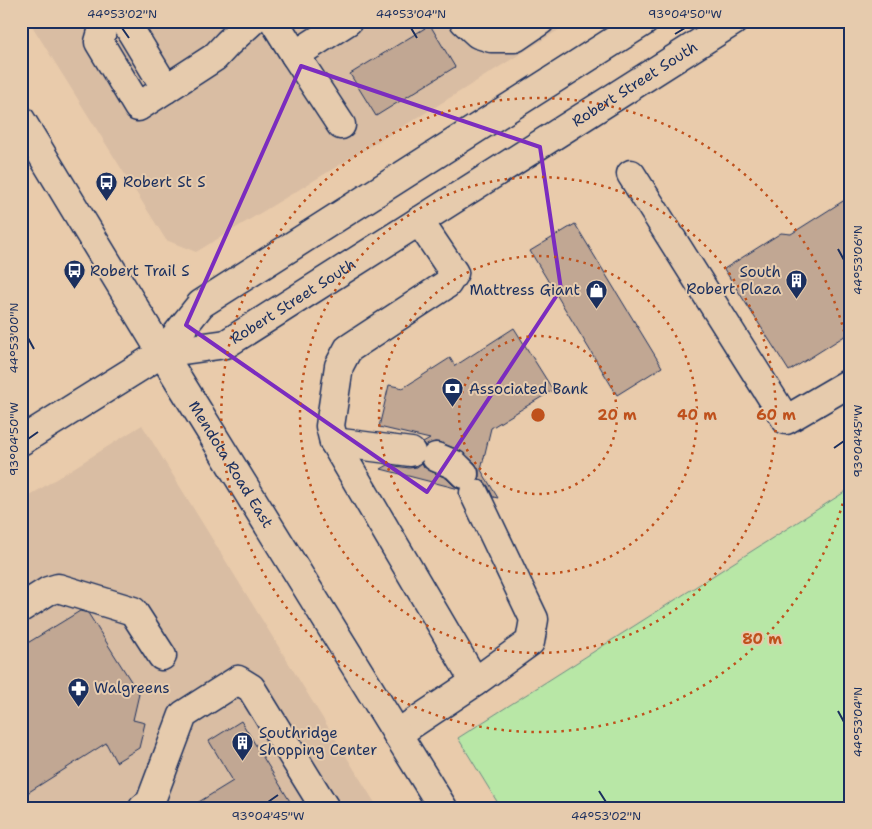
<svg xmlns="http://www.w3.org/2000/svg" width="872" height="829" viewBox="0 0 872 829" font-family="'Shantell Sans',sans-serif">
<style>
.built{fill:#d9bda3}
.green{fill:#b8e7a6;stroke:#6a8b82}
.building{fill:#c1a793;stroke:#1b2f5e}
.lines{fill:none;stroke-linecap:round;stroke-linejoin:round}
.minor-casing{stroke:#1b2f5e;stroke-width:31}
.major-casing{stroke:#1b2f5e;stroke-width:31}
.minor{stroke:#e6cbad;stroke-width:28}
.major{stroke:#e6cbad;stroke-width:28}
.marked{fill:none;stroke:#7b2cbf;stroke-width:4;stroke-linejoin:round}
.ticks{fill:none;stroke:#1b2f5e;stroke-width:2}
.ring{fill:none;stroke:#bf511c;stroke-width:2.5;stroke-dasharray:2.5 5}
.labels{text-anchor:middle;stroke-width:4;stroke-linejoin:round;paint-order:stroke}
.street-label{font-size:15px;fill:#1b2f5e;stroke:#e6cbad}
.poi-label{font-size:15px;fill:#1b2f5e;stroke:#e6cbad;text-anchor:start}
.centre{fill:#bf511c;stroke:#e6cbad;stroke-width:2.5}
.ring-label{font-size:15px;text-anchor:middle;font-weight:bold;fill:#bf511c;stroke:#e6cbad;stroke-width:4;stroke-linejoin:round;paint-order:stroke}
.neatline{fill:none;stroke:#1b2f5e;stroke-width:2}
.ticks-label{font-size:12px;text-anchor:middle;fill:#1b2f5e}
</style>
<rect width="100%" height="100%" fill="#e9cbab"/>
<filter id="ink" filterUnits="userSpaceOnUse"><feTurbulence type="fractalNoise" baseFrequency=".02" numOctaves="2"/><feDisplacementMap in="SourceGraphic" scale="10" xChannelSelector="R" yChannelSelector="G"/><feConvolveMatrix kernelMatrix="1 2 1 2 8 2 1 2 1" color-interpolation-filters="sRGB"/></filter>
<g filter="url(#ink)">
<g class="built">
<polygon points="29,21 573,21 435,107 196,252 166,240"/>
<polygon points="142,425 378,808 21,808 21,501"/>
</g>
<polygon class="green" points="851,488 851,808 501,808 458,738"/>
<g class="building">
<polygon points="430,25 455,67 376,116 350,74"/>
<polygon points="851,196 851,332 789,371 724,269 781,233 791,234"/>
<polygon points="575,224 662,367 617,395 530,251"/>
<polygon points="514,328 553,390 491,428 481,470 498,498 493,497 488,486 483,480 479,479 479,470 475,463 461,451 442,443 435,442 425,446 423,443 430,439 379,427 389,385 403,388 450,358 455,366"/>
<polygon points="422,463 424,467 430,471 446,478 453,485 459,489 381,469 388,465 409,468 417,467"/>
<polygon points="80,611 88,613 139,694 133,720 145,723 139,748 116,762 106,743 21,797 21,647"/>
<polygon points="241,721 294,808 189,808 233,781 209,741"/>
</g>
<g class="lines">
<defs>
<g id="minor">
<polyline points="105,21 99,42 138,107 215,57 228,43 252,21"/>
<polyline points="125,21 166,89"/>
<polyline points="274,21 295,55"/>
<polyline points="464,21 478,34 491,38 515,38 540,21"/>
<polyline points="21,120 162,353"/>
<polyline points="341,125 295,55 348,21"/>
<polyline points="631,174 786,420 851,382"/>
<polyline points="334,442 411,452"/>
<polyline points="436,457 455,465 464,474"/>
<polyline points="474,493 534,619 530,642 475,682"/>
<polyline points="21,608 48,591 58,588 133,611 162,656"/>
<polyline points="397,734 475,682 334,442 330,426 339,366 348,349 447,284 454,273 419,221"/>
<polyline points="143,808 150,803 183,715 238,680 251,688 325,808"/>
</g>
<g id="major">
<path id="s1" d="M162,353L226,344L734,21"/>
<path id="s2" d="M162,353L443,808"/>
<polyline points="21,441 162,353 201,304 645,21"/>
</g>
</defs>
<use href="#minor" class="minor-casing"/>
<use href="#major" class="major-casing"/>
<use href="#minor" class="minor"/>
<use href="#major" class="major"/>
</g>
</g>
<path class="marked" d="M301,66L540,147L561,289L427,492L186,325Z"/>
<path class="ticks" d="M122,28L129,38M411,28L417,38M675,34L685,28M838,249L844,260M28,338L34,349M28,439L38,432M834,448L844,441M838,711L844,722M599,791L606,802M268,802L278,795"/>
<g class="ring">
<circle cx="538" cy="415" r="79"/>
<circle cx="538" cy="415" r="159"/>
<circle cx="538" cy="415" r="238"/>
<path d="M851 467A317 317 0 1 1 851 363"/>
</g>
<defs>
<symbol id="bus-pin" viewBox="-11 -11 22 30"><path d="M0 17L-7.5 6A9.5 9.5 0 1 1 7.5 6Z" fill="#1b2f5e" stroke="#e6cbad"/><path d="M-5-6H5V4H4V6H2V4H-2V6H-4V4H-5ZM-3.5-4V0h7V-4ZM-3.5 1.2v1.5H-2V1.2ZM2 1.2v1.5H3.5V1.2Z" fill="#fff"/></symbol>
<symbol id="building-pin" viewBox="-11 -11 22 30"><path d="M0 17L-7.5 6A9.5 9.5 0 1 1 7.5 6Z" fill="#1b2f5e" stroke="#e6cbad"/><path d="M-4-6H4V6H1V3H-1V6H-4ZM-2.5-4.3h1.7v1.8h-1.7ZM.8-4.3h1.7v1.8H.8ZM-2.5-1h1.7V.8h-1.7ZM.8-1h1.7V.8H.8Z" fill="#fff"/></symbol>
<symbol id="shop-pin" viewBox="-11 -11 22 30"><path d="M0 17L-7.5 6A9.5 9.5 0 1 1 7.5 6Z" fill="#1b2f5e" stroke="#e6cbad"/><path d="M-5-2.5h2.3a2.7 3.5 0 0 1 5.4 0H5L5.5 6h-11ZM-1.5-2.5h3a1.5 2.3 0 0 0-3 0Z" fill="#fff"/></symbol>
<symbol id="bank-pin" viewBox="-11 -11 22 30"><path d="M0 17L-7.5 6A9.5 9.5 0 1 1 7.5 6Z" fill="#1b2f5e" stroke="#e6cbad"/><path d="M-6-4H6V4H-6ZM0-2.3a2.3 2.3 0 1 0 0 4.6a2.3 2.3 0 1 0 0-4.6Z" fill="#fff"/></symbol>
<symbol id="pharmacy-pin" viewBox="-11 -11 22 30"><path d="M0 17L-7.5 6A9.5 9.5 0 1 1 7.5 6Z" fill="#1b2f5e" stroke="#e6cbad"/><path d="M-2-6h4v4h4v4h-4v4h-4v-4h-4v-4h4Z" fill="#fff"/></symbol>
</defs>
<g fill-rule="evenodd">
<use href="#bus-pin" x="94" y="170" width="25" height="34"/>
<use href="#bus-pin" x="62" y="258" width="25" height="34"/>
<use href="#building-pin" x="784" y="268" width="25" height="34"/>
<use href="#shop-pin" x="584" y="278" width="25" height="34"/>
<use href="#bank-pin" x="440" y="376" width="25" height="34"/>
<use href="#pharmacy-pin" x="66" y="676" width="25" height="34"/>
<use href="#building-pin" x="230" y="730" width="25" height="34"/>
</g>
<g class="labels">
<g class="street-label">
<text dy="5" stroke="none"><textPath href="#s1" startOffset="549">Robert Street South</textPath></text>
<text dy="5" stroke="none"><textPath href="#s1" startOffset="144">Robert Street South</textPath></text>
<text dy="5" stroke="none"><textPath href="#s2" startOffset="131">Mendota Road East</textPath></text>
</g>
<g class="poi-label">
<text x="123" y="187">Robert St S</text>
<text x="90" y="276">Robert Trail S</text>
<text x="781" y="277" text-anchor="end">South<tspan x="781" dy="17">Robert Plaza</tspan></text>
<text x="580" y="295" text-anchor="end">Mattress Giant</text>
<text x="469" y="394">Associated Bank</text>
<text x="94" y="693">Walgreens</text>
<text x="259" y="738">Southridge<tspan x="259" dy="17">Shopping Center</tspan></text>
</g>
</g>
<circle cx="538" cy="415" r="8" class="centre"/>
<g class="ring-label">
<text x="617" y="420">20 m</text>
<text x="697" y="420">40 m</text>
<text x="776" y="420">60 m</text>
<text x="762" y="644">80 m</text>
</g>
<rect width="872" height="829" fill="none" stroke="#e6cbad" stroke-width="55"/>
<rect x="28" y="28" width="816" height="774" class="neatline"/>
<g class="ticks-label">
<text x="122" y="18">44°53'02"N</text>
<text x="411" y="18">44°53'04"N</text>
<text x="685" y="18">93°04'50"W</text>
<text transform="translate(858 260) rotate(-90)" y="4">44°53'06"N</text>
<text transform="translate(14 338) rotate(-90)" y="4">44°53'00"N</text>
<text transform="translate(14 439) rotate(-90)" y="4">93°04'50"W</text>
<text transform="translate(858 441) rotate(-90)" y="4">93°04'45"W</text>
<text transform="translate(858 722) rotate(-90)" y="4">44°53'04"N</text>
<text x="268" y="820">93°04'45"W</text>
<text x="606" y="820">44°53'02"N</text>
</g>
</svg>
